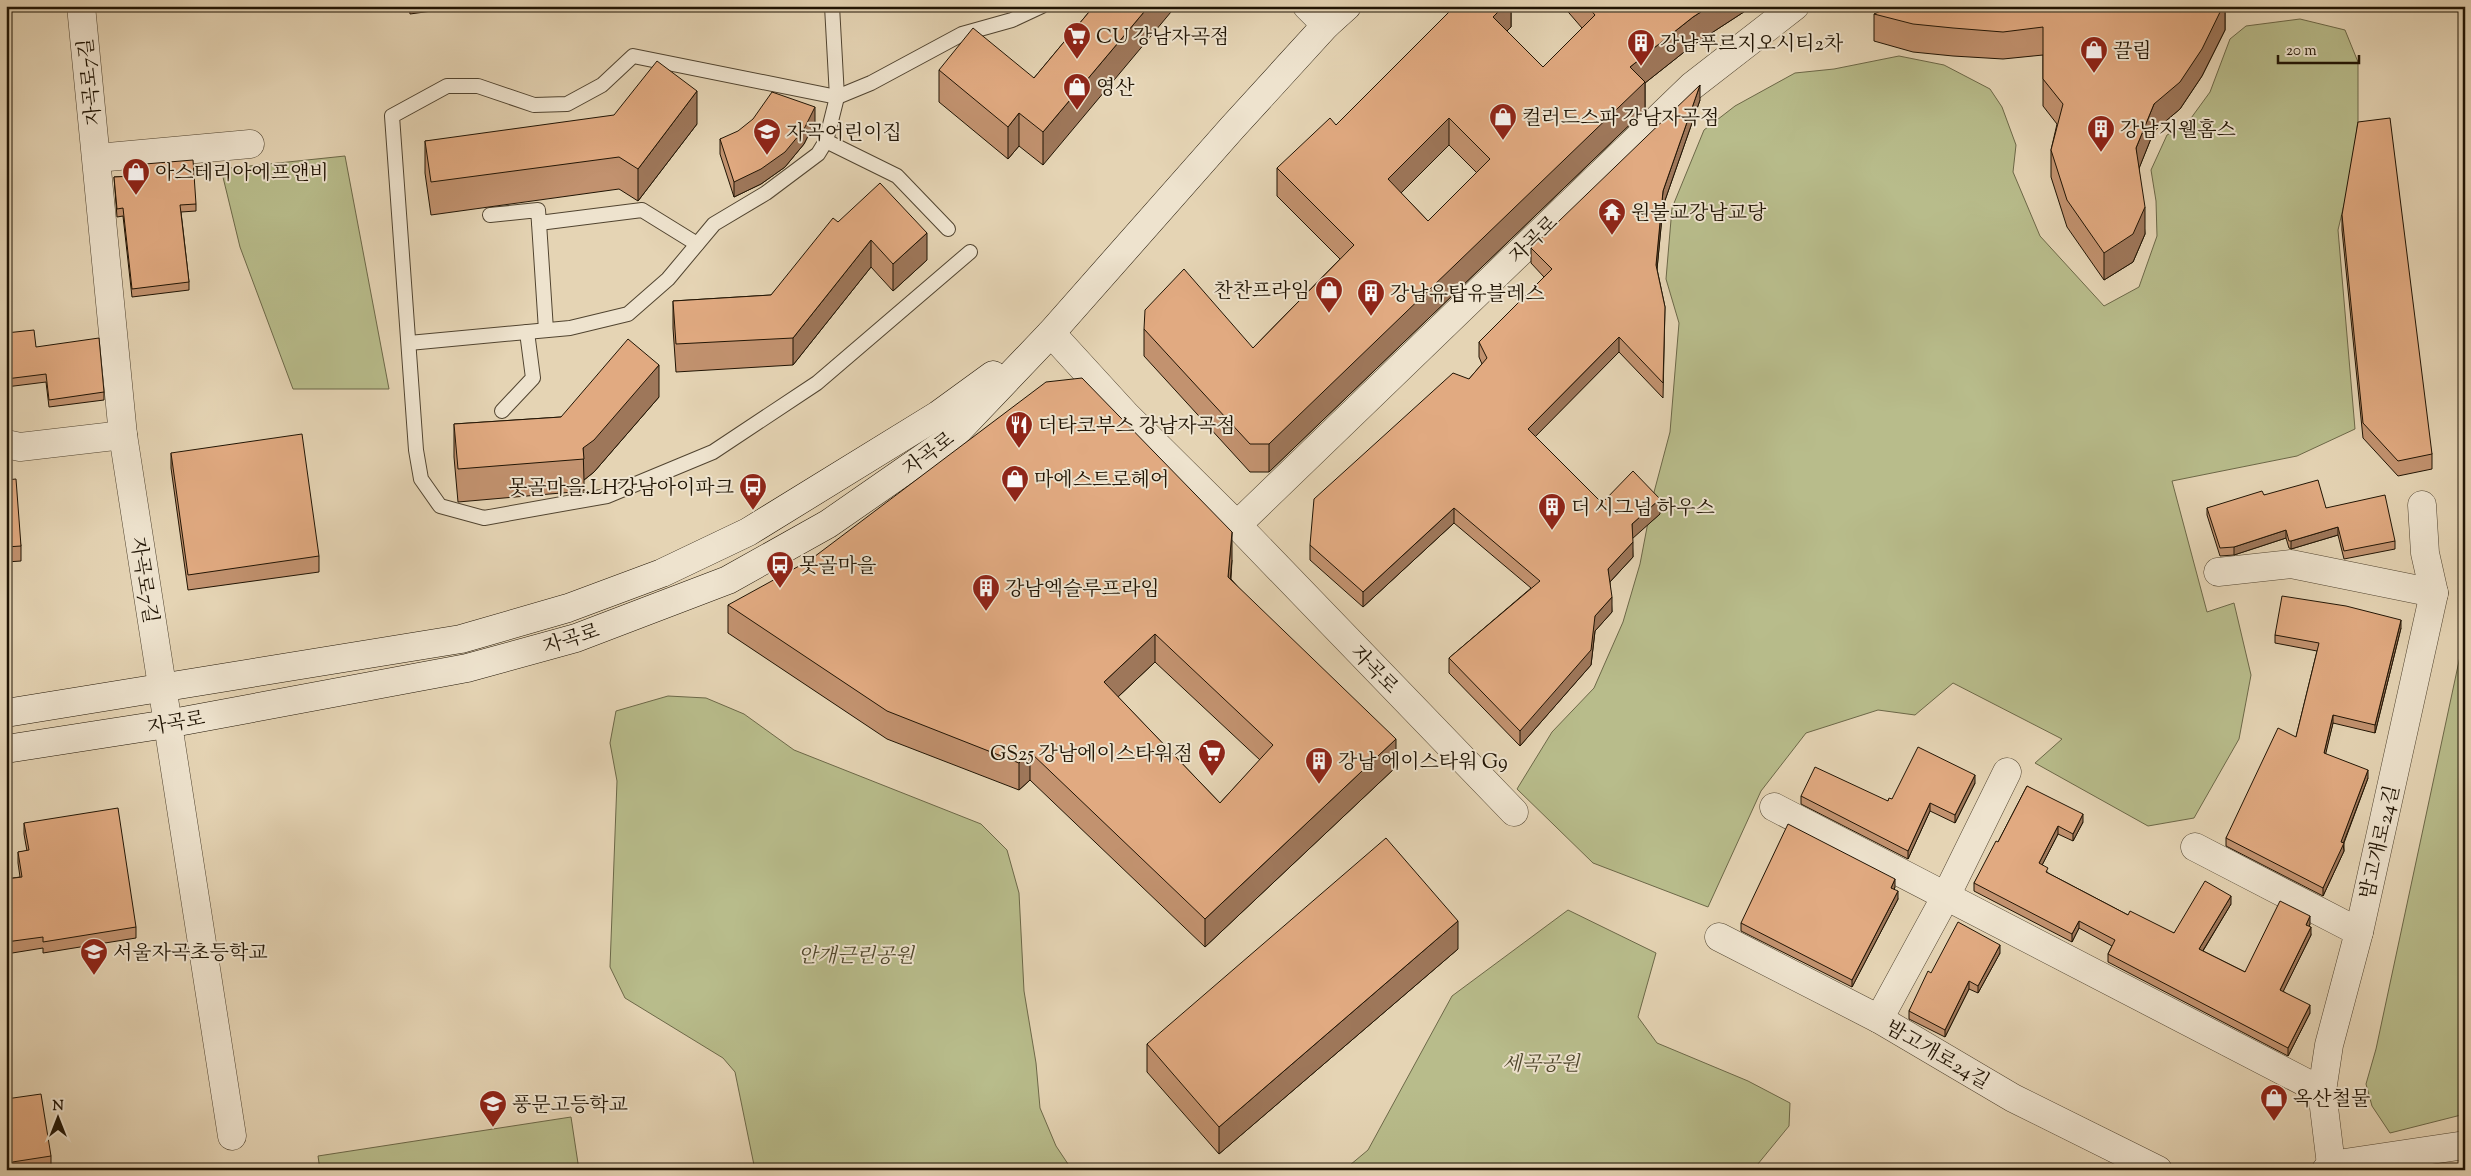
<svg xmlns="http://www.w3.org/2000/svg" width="2471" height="1176" viewBox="0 0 2471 1176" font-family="'Sorts Mill Goudy','Noto Serif KR',serif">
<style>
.green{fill:#b8bc8b;stroke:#6c6848}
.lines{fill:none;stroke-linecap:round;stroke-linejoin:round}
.service-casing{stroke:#514430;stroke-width:16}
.minor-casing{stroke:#514430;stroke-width:29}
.secondary-casing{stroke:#201404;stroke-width:29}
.service{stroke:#eee3ce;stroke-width:14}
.minor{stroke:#eee3ce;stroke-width:28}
.secondary{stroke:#eee3ce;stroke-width:28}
.wall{fill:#c2926f;stroke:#201404;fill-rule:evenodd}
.shaded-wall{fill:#9e775a;stroke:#201404}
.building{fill:#e1aa81;stroke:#201404;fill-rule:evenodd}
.labels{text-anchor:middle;stroke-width:4;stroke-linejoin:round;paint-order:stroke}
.poi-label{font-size:20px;fill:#201404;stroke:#eee3ce;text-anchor:start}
.street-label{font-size:20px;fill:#201404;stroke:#eee3ce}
.park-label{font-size:20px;font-style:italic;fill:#4e462c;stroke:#eee3ce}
</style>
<rect width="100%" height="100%" fill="#e5d4b4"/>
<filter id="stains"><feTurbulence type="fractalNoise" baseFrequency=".004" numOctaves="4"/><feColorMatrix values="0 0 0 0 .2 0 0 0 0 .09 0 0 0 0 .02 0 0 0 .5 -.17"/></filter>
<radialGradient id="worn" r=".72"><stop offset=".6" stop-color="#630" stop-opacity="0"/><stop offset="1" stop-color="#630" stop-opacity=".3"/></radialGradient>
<g class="green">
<polygon points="2300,19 2345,30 2358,62 2358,120 2351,175 2338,230 2355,429 2297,456 2172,481 2207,612 2234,603 2251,675 2239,739 2194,818 2148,826 2035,763 2062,739 1953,683 1915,715 1878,710 1806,733 1761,791 1708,907 1593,863 1517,789 1552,732 1594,688 1623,622 1640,564 1653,496 1670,432 1679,323 1666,279 1672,208 1704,130 1735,106 1795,73 1834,69 1899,56 1944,65 1990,89 2002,107 2016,145 2013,172 2040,236 2104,306 2139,287 2157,236 2156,201 2151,170 2167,135 2186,125 2210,92 2230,39 2246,26"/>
<polygon points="345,156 389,389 293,389 240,247 221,169"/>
<polygon points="2465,633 2465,1114 2390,1133 2372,1106 2366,1084 2376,1049"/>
<polygon points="668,696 706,698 744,714 794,750 981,824 1007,850 1019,893 1024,991 1036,1063 1040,1108 1056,1146 1072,1170 755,1170 735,1072 723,1058 625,998 610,967 617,781 610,743 616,711"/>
<polygon points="1568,910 1656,953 1638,1017 1657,1043 1748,1081 1790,1103 1789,1126 1753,1170 1344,1170 1368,1150 1452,996"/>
<polygon points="571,1117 579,1170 320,1170 318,1156"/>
</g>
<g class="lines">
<defs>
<g id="service">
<polyline points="832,6 837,97 826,141 897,176 948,229"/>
<polyline points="490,215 538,210 539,223 642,210 697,244"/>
<polyline points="539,223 546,330"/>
<polyline points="970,252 817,383 713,452 607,496 484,518 440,506 421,479 416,450 392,116 447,86 478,86 534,105 567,104 602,85 633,56 837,97 871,83 962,34 1012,20 1042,6"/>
<polyline points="409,343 570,328 628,314 668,279 714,224 766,193 818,154 826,141"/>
<polyline points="502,411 533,378 527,332"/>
</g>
<g id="minor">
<polyline points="81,6 123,435 232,1136"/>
<polyline points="1307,6 1326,25"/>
<polyline points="97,158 250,144"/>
<polyline points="1051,333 1126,415 1237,525 1514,812"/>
<polyline points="6,444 20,447 123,435"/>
<polyline points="1237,525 1692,86 1795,6"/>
<polyline points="2218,572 2291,564 2434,593"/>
<polyline points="1774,807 2322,1091"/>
<polyline points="2195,847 2359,932"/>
<polyline points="1719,937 1879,1019 2013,1098 2158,1170"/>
<polyline points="1879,1019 1946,896 2007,772"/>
<polyline points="2331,1165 2322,1091 2329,1045 2359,932 2434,593 2425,553 2422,505"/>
<polyline points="2326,1170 2331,1165 2465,1145"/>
</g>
<g id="secondary">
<polyline points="6,713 461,639 568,608 662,573 748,532 938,415 993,375"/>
<polyline points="6,749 167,724 467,668 576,638 728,580 828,524 949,440 1051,333 1232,128 1326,25 1347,6"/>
</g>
</defs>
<use href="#service" class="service-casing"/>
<use href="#minor" class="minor-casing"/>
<use href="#secondary" class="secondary-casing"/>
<use href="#service" class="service"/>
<use href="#minor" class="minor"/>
<use href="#secondary" class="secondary"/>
</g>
<g class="wall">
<polygon points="409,6 468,6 410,14"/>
<polygon points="1094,6 1043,165 1019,146 1008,159 939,102 939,70 1034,78"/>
<path d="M1511,6V27L1507,31L1543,67L1582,28L1563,6H1753L1693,45L1645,83V110L1269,472H1250L1144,356V329L1253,348L1340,259L1277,196V168L1336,125ZM1449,145L1477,173L1428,221L1401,193Z"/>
<polygon points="2225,6 2225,30 2202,76 2180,109 2154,131 2139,168 2145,234 2133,262 2104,280 2067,227 2051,177 2051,150 2057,124 2043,106 2043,55 2003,59 1953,56 1913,52 1874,41 1874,14"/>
<polygon points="1700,100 1663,206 1657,269 1665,307 1663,398 1619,352 1535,436 1602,503 1660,514 1632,538 1633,557 1610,582 1612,612 1595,631 1591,665 1520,746 1449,673 1449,658 1531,588 1454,523 1363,607 1310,560 1310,545 1469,379 1482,364 1479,357 1479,342 1544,277 1531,263 1531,248"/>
<polygon points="815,122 804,144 785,167 761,184 734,197 720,154 720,139"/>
<polygon points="697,124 638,201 619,189 431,215 425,173 425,141"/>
<polygon points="133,165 196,204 196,211 181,212 189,282 189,290 132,297 123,216 117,217 114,177 134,176"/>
<polygon points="2342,215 2432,454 2432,469 2398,476 2363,438 2342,230"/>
<polygon points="838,222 927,260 893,291 871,267 793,365 676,372 673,328 673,301 771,295"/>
<polygon points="6,333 36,347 104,392 104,400 49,407 46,382 6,387"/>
<polygon points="659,397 594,472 584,480 584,491 458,502 454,457 454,424 561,417"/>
<polygon points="171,453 319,556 319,572 188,590 171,468"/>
<polygon points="6,480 21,546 21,561 6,562"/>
<polygon points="2264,495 2326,508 2395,541 2395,549 2344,559 2338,535 2291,549 2289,548 2286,538 2234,555 2220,556 2207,515 2207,508"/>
<path d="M1232,560L1231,579L1396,767L1205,947L1030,780L1019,790L887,739L728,633V605ZM1155,662L1260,760L1220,803L1118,697Z"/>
<polygon points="2401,628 2375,733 2333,723 2325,754 2368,778 2344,843 2344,851 2323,896 2226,846 2226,838 2296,737 2317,651 2275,643 2275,635"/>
<polygon points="1975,783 1955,823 1930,811 1908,859 1801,804 1801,796 1888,801 1892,799"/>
<polygon points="2027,786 2083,822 2073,841 2058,834 2042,865 2048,873 2128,915 2174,933 2231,904 2203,951 2245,972 2310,924 2309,926 2311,935 2283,991 2310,1013 2288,1056 2108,962 2108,954 2112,946 2079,928 2072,942 1974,891 1974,883 1998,842"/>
<polygon points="24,823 136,927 136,938 43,953 43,948 6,954 6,879 20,877 18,863 18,852 27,851 24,834"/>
<polygon points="1895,887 1894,889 1898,899 1852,987 1741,931 1741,923"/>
<polygon points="1458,949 1219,1154 1147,1072 1147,1044"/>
<polygon points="2000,953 1978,993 1969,989 1945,1037 1909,1019 1909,1011 1931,973"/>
<polygon points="6,1099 51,1156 51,1168 40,1170 6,1170"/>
</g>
<g class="shaded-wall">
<polygon points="1149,6 1176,6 1043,165 1043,132"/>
<polygon points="1504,6 1511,6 1511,27 1493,45 1493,17"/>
<polygon points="1710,6 1753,6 1693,45 1645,83 1645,110 1269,472 1269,444 1630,67 1693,17"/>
<polygon points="2223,6 2225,6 2225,30 2202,76 2180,109 2154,131 2136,176 2136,148 2154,104"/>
<polygon points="1700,85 1700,100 1663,206 1656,280 1656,265 1663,191"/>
<polygon points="697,91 697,124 638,201 638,169"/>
<polygon points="815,107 815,122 804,144 785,167 761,184 734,197 734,182"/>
<polygon points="1019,113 1019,146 1008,159 1008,127"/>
<polygon points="1449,118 1449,145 1388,206 1388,179"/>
<polygon points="2145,207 2145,234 2133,262 2104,280 2104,253"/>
<polygon points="927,233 927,260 893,291 893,264"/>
<polygon points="871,240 871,267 793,365 793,338"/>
<polygon points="1619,337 1619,352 1528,444 1528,429"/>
<polygon points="659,365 659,397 594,472 584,480 583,448"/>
<polygon points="1660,499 1660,514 1632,539 1632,524"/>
<polygon points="1454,508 1454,523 1363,607 1363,592"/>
<polygon points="2338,527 2338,535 2291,549 2291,541"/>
<polygon points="2286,530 2286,538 2234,555 2234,547"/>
<polygon points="1232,532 1232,560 1228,604 1228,577"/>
<polygon points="1633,542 1633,557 1608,584 1608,569"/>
<polygon points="1612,597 1612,612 1595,631 1591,665 1520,746 1520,731 1595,616"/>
<polygon points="2401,620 2401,628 2375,733 2375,725"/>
<polygon points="1155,634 1155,662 1104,710 1104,682"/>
<polygon points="2333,715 2333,723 2324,761 2324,753"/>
<polygon points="1396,739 1396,767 1205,947 1205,919"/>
<polygon points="1030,752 1030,780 1019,790 1019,763"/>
<polygon points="2368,770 2368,778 2343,844 2344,851 2323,896 2323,888"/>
<polygon points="1975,775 1975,783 1955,823 1955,815"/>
<polygon points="1930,803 1930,811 1908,859 1908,851"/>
<polygon points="2083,814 2083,822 2073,841 2073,834"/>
<polygon points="2058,826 2058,834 2039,871 2039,863"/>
<polygon points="1895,879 1895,887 1891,896 1891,888"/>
<polygon points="1898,891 1898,899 1852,987 1852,980"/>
<polygon points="2231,896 2231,904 2199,957 2199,949"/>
<polygon points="2310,916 2310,924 2306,933 2306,925"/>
<polygon points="1458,921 1458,949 1219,1154 1219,1127"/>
<polygon points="2079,921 2079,928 2072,942 2072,934"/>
<polygon points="2311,927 2311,935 2280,998 2280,990"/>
<polygon points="2000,945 2000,953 1978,993 1978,986"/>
<polygon points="1969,981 1969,989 1945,1037 1945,1030"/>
<polygon points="2310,1005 2310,1013 2288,1056 2288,1048"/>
</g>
<g class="building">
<polygon points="1094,6 1149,6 1043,132 1019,113 1008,127 939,70 973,28 1034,78"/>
<path d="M1455,6H1504L1493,17L1543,67L1595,15L1587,6H1710L1693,17L1630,67L1645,82L1269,444H1250L1144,329L1145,310L1184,269L1253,348L1354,245L1277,168L1330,118L1336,125ZM1449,118L1490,159L1428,221L1388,179Z"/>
<polygon points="1892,6 2223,6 2202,49 2180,82 2154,104 2136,148 2145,207 2133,234 2104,253 2067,200 2051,150 2063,104 2043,79 2043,27 2003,32 1953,28 1913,24 1874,14"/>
<polygon points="657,61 697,91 638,169 619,157 431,182 425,141 614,115"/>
<polygon points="1700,85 1663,191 1656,265 1665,307 1663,383 1619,337 1528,429 1602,503 1633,471 1660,499 1632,524 1633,542 1608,569 1612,597 1595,616 1591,650 1520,731 1449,658 1540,581 1454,508 1363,592 1310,545 1314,499 1453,373 1469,379 1487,358 1479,342 1552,269 1531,248"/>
<polygon points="772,92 815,107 804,129 785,152 761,169 734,182 720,139 738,131 753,119"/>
<polygon points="2390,118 2432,454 2398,461 2363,423 2342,215 2358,122"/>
<polygon points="193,160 196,204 180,205 189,282 132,289 123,208 117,209 114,177 134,176 133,165"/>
<polygon points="880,183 927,233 893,264 871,240 793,338 676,344 673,301 771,295 833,218 838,222"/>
<polygon points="34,330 36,347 99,338 104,392 49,400 46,374 6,379 6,333"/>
<polygon points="628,339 659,365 594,440 583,448 584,459 458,469 454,424 561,417"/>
<path d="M1082,378L1232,532L1228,577L1396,739L1205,919L1030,752L1019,763L887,711L728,605L810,560L1046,382ZM1155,634L1273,745L1220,803L1104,682Z"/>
<polygon points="302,434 319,556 188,575 171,453"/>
<polygon points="16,479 21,546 6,547 6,480"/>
<polygon points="2318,480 2326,508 2385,495 2395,541 2344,551 2338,527 2291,541 2289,541 2286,530 2234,547 2220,548 2207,508 2262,491 2264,495"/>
<polygon points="2282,596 2346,606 2401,620 2375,725 2333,715 2324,753 2368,770 2341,842 2344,843 2323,888 2226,838 2278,728 2296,737 2319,643 2275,635"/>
<polygon points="1918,747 1975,775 1955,815 1930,803 1908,851 1801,796 1815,767 1888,801 1889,798 1892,799"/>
<polygon points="2027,786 2083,814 2073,834 2058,826 2039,863 2048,868 2046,872 2128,915 2130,911 2174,933 2205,881 2231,896 2199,949 2245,972 2280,901 2310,916 2306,925 2311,927 2280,990 2310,1005 2288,1048 2108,954 2115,940 2079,921 2072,934 1974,883 1996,841 1998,842"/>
<polygon points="118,808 136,927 43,942 43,937 6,942 6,879 22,877 18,852 29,850 24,823"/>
<polygon points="1788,824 1895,879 1891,888 1898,891 1852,980 1741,923"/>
<polygon points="1386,838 1458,921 1219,1127 1147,1044"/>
<polygon points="1958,922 2000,945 1978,986 1969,981 1945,1030 1909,1011 1928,971 1931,973"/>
<polygon points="41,1094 51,1156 6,1163 6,1099"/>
</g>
<defs>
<symbol id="supermarket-pin" viewBox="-11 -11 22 30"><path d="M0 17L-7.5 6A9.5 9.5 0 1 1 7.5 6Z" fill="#8f2418" stroke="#eee3ce"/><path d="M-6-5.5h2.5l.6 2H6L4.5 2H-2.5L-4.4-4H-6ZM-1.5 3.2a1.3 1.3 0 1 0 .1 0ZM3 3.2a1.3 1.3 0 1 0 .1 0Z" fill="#fff"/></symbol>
<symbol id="building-pin" viewBox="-11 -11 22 30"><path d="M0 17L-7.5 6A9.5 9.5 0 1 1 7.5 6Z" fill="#8f2418" stroke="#eee3ce"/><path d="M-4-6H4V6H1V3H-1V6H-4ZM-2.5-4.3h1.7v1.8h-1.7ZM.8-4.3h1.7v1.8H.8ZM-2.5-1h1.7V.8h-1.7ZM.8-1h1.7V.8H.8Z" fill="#fff"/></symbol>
<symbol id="shop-pin" viewBox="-11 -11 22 30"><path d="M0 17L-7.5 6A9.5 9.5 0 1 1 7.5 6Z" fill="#8f2418" stroke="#eee3ce"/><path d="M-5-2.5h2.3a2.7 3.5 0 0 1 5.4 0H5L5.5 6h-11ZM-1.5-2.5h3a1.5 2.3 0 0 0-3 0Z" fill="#fff"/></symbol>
<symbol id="school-pin" viewBox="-11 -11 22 30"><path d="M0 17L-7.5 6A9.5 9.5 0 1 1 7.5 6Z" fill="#8f2418" stroke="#eee3ce"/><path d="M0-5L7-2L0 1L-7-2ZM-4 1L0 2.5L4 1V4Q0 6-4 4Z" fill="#fff"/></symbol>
<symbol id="temple-pin" viewBox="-11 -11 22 30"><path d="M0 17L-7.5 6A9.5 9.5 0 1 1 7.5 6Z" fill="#8f2418" stroke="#eee3ce"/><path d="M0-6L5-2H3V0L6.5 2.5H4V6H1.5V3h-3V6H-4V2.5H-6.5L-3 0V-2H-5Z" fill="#fff"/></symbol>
<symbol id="restaurant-pin" viewBox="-11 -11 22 30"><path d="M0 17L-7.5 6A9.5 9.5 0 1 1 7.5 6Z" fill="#8f2418" stroke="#eee3ce"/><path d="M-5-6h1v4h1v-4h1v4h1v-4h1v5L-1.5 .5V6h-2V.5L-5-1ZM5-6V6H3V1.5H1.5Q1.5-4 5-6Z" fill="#fff"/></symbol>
<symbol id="bus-pin" viewBox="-11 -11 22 30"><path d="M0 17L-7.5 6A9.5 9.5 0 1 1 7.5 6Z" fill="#8f2418" stroke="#eee3ce"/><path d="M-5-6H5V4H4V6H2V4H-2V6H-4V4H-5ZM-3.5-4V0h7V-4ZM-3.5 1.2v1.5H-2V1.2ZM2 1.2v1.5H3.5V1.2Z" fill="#fff"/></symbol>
</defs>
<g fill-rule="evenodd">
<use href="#supermarket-pin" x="1061" y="20" width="32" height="43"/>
<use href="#building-pin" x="1625" y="27" width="32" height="43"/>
<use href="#shop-pin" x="2078" y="34" width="32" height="43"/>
<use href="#shop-pin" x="1061" y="71" width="32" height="43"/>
<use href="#shop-pin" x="1487" y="101" width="32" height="43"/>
<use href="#building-pin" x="2085" y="113" width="32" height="43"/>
<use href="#school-pin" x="751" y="116" width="32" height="43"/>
<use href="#shop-pin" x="120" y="156" width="32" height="43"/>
<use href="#temple-pin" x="1596" y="196" width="32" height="43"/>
<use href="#shop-pin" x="1313" y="274" width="32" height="43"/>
<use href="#building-pin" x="1355" y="277" width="32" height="43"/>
<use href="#restaurant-pin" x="1003" y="409" width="32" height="43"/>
<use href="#shop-pin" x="999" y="463" width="32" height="43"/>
<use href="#bus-pin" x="737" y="471" width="32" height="43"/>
<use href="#building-pin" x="1536" y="491" width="32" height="43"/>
<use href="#bus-pin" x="764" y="549" width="32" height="43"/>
<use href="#building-pin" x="970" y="572" width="32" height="43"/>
<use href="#supermarket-pin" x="1196" y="737" width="32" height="43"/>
<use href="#building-pin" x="1303" y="745" width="32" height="43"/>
<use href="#school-pin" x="78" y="936" width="32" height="43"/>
<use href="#shop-pin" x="2258" y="1082" width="32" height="43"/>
<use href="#school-pin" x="477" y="1088" width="32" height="43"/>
</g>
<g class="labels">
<g class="poi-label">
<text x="1096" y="43">CU 강남자곡점</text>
<text x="1660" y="50">강남푸르지오시티2차</text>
<text x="2113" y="57">끌림</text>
<text x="1096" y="94">영산</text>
<text x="1522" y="124">컬러드스파 강남자곡점</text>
<text x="2120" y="136">강남지웰홈스</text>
<text x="786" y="139">자곡어린이집</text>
<text x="155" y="179">아스테리아에프앤비</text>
<text x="1631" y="219">원불교강남교당</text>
<text x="1310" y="297" text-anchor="end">찬찬프라임</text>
<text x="1390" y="300">강남유탑유블레스</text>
<text x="1038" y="432">더타코부스 강남자곡점</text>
<text x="1034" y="486">마에스트로헤어</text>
<text x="734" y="494" text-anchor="end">못골마을.LH강남아이파크</text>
<text x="1571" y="514">더 시그넘 하우스</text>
<text x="799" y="572">못골마을</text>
<text x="1005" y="595">강남엑슬루프라임</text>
<text x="1193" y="760" text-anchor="end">GS25 강남에이스타워점</text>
<text x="1338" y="768">강남 에이스타워 G9</text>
<text x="113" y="959">서울자곡초등학교</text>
<text x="2293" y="1105">옥산철물</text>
<text x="512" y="1111">풍문고등학교</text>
</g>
<g class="street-label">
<text transform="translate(89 82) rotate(-96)" y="7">자곡로7길</text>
<text transform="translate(1533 239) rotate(-44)" y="7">자곡로</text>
<text transform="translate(928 453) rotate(-37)" y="7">자곡로</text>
<text transform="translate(145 580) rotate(81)" y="7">자곡로7길</text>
<text transform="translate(571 638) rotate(-18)" y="7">자곡로</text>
<text transform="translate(1375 669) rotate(46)" y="7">자곡로</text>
<text transform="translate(176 722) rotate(-10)" y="7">자곡로</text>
<text transform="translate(2379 842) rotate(-77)" y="7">밤고개로24길</text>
<text transform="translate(1938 1054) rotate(30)" y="7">밤고개로24길</text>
</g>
<g class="park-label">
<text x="856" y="962">안개근린공원</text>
<text x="1541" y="1070">세곡공원</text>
</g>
</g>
<rect width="2471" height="1176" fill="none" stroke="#e5d4b4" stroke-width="25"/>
<rect x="8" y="8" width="2456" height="1161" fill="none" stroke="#201404" stroke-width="2.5"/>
<rect x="12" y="12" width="2446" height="1151" fill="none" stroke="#201404"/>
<g transform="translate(58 1118)" stroke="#eee3ce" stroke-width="4" paint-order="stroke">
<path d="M0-4L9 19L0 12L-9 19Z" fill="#201404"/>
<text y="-8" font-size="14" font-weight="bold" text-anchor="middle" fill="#201404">N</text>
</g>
<path d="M2278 55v8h81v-8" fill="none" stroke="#201404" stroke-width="2.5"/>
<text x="2286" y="55" font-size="15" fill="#201404" stroke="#eee3ce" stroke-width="4" paint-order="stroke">20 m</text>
<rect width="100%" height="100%" filter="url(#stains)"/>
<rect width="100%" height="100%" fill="url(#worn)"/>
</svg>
